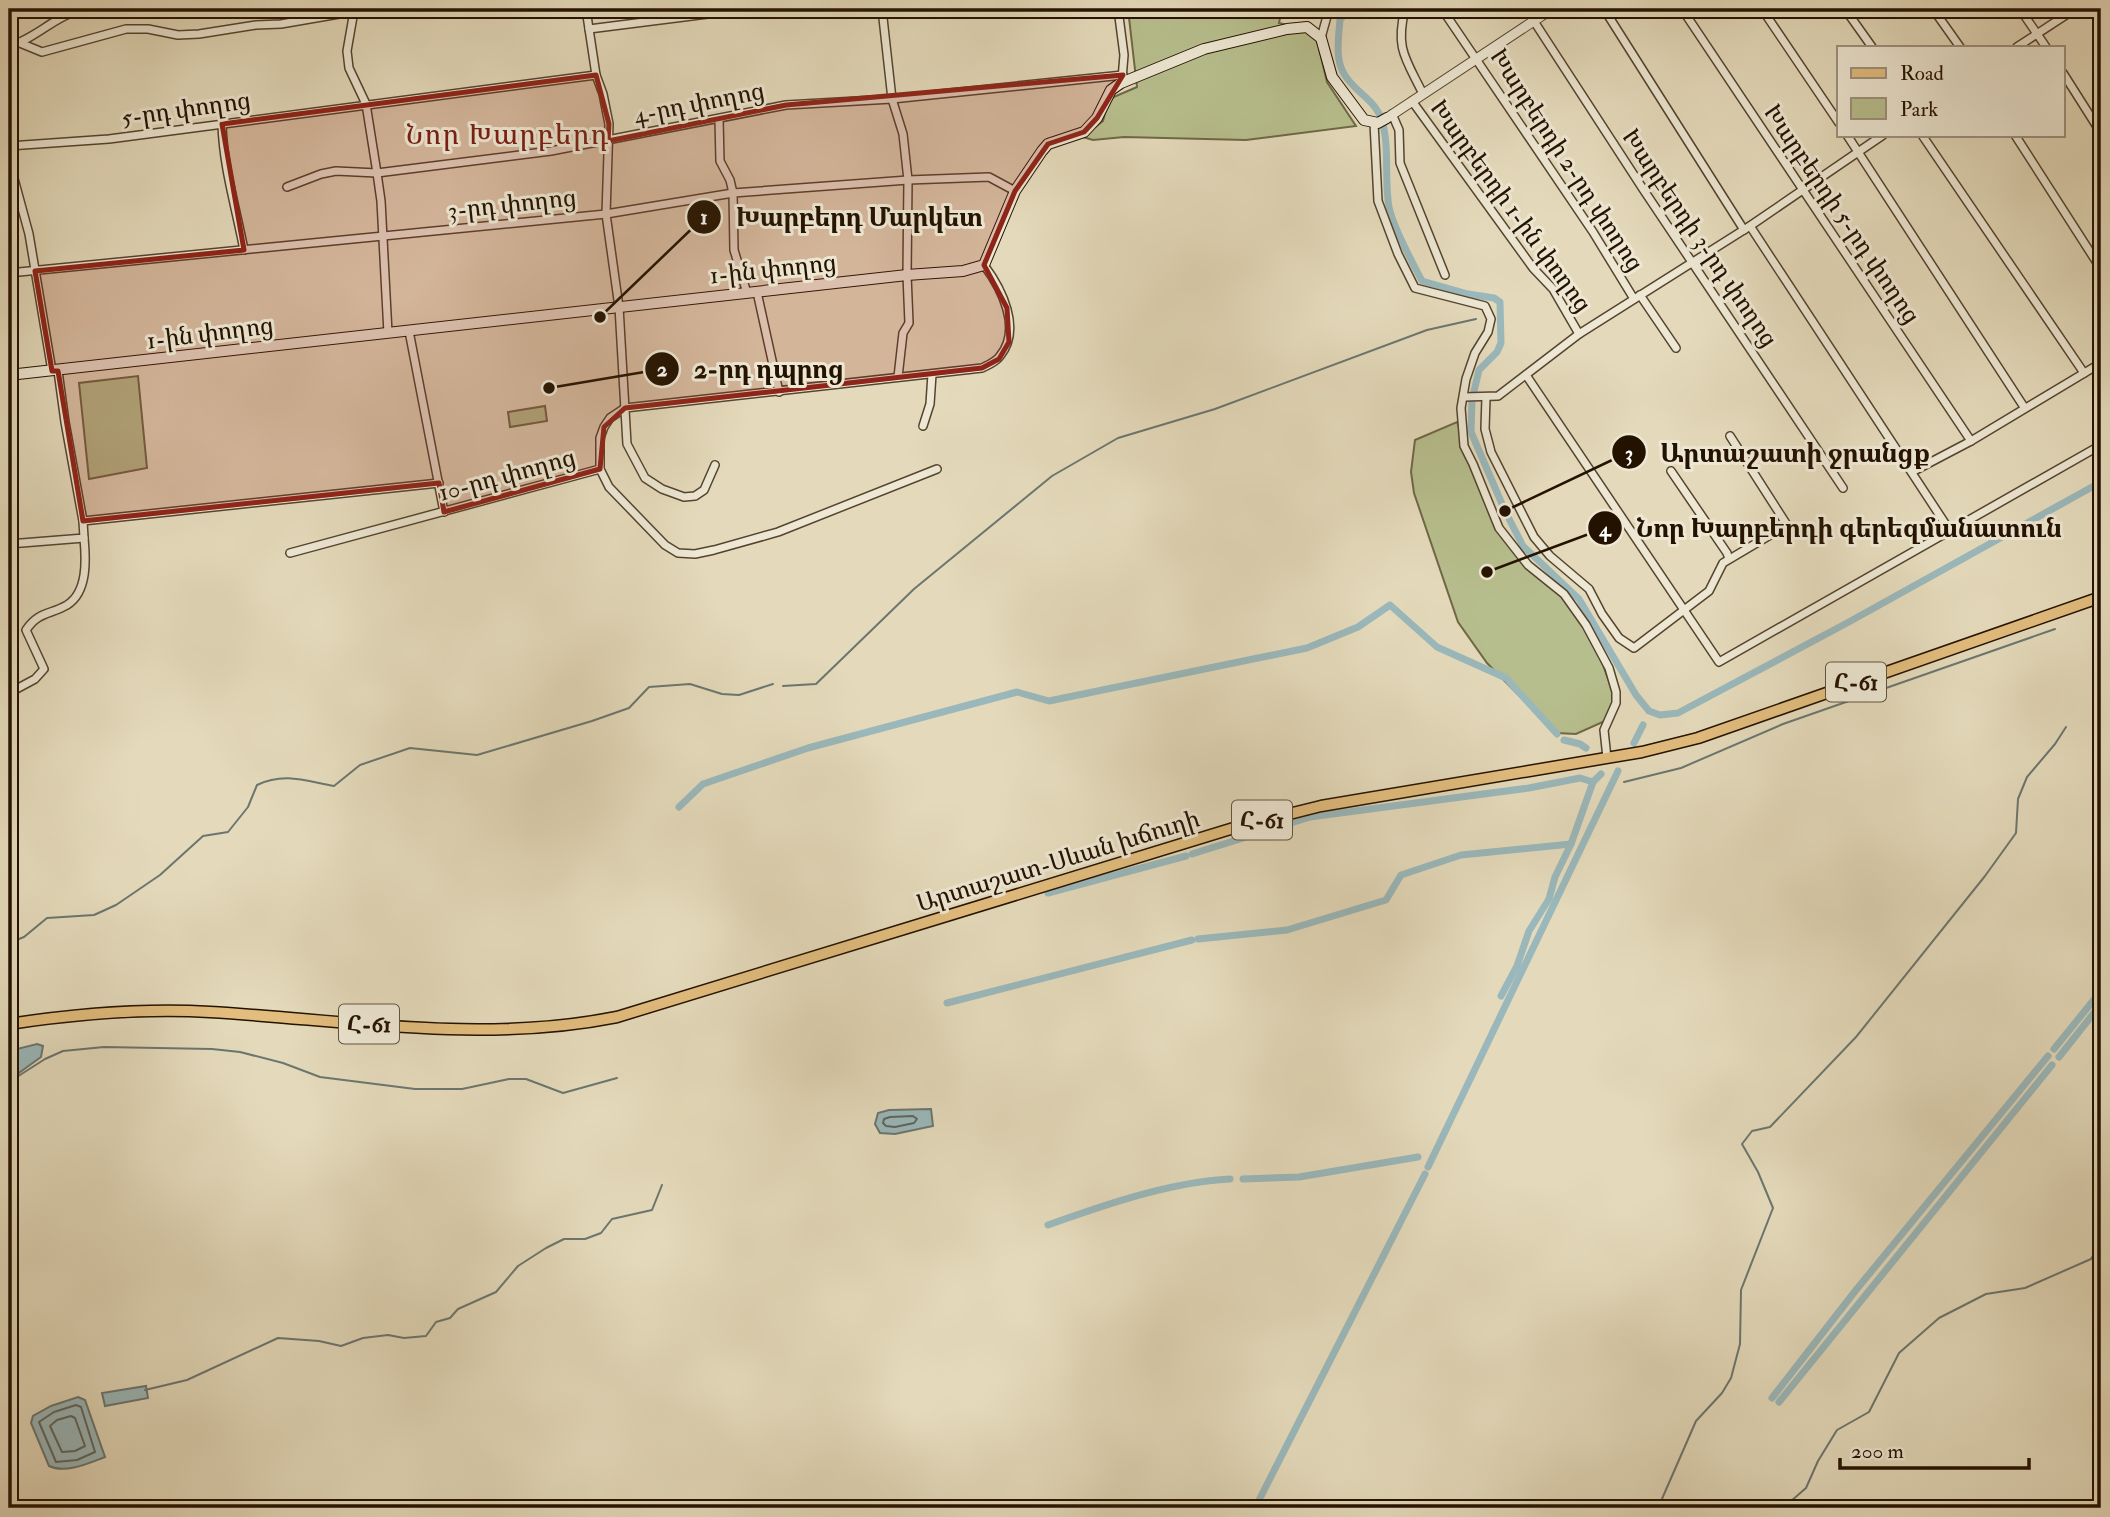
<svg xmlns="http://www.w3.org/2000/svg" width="2110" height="1517" viewBox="0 0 2110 1517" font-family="'IM FELL Double Pica','Noto Serif Armenian',serif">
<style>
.green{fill:#b7be8d;stroke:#6e6846;stroke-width:2}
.water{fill:#9ab8bb;stroke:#6b7670;stroke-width:2}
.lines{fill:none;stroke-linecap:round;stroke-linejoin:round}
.shore{stroke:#5f655e;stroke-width:2}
.stream{stroke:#6b7670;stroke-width:2}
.canal{stroke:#9ab8bb;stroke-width:7}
.minor-casing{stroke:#54442f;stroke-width:10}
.tertiary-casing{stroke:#54442f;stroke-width:11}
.secondary-casing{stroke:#241200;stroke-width:12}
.primary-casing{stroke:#241200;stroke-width:13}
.minor{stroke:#ede7d3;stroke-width:7}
.tertiary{stroke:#ede7d3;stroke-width:9}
.secondary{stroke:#ede7d3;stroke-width:10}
.primary{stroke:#e2bd7e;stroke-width:10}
.marked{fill:#8f2418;fill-opacity:0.2;stroke:#8f2418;stroke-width:5;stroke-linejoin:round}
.labels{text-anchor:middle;stroke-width:6;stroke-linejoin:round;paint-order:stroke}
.shield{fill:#ede7d3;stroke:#60523f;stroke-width:2}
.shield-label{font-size:23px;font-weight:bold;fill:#241200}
.street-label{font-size:24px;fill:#241200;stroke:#ede7d3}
.quarter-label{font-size:28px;letter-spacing:2px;fill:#7a1f14;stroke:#ede7d3}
.leader{fill:none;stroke:#241200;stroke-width:2.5}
.callout-dot{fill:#241200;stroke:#ede7d3;stroke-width:2.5}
.mark-label{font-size:21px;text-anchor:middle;font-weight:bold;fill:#fff}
.callout-label{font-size:26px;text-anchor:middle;font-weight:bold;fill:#241200;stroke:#ede7d3;stroke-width:6;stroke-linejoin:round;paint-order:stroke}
</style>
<rect width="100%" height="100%" fill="#e4dabb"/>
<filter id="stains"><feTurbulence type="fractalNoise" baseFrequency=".00286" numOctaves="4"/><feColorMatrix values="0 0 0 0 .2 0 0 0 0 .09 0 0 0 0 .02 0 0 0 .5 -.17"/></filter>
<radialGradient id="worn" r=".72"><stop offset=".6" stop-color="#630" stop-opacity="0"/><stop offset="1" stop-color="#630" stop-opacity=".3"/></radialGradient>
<g class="green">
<polygon points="1128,9 1282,9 1279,23 1315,31 1327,82 1356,126 1246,140 1124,137 1093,140 1083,137 1103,121 1109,99 1137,87"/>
<polygon points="138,376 147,468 89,479 79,383"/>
<polygon points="545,406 547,421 510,427 508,412"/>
<polygon points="1457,422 1493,518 1524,564 1565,593 1599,654 1615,698 1605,721 1576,734 1556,733 1487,663 1458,622 1414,493 1411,472 1415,440"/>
</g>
<g class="water">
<polygon points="37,1044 43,1046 41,1057 9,1080 9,1051"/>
<polygon points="931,1109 933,1126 895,1134 880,1133 875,1124 878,1113 889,1110"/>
<polygon points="146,1386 148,1398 105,1406 102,1393"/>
<path d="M78,1397L85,1400L105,1457C89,1463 66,1474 49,1466L31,1423L33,1416L51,1406Z"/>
</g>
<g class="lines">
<g class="shore">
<polygon points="913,1116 917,1119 914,1123 895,1127 886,1126 883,1123 884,1119 890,1117"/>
<polygon points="76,1405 81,1407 95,1452 77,1460 56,1462 39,1422 54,1412"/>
<polygon points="71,1416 75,1418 85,1446 75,1451 62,1452 50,1426 57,1420"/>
</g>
<g class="stream">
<polyline points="783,686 816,684 914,589 1052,476 1118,438 1215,409 1427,330 1476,319"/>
<polyline points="1624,782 1681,768 1783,724 2055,629"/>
<path d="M9,943L24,937L47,918L94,915L116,905L160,875L203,836L228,832L248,807L257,785C284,772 306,781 334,786L360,765L410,748L477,755L592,721L629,708L649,687L690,684L722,694L739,695L773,684"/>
<polyline points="9,1082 45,1059 63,1051 104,1047 212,1049 240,1052 283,1063 320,1077 415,1089 462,1089 509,1079 526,1079 563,1093 617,1078"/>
<polyline points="145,1390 187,1380 278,1338 319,1341 341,1346 363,1338 388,1335 404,1338 426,1336 436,1322 450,1318 458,1309 496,1292 518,1266 546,1248 564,1239 585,1239 601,1233 612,1219 652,1210 662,1185"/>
<polyline points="1658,1508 1696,1421 1722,1393 1731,1378 1740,1344 1741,1290 1773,1208 1758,1172 1742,1144 1752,1131 1770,1127 1856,1037 1985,876 2016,833 2018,799 2027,777 2055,744 2066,727"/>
<polyline points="1783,1508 1806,1488 1818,1461 1837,1430 1869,1412 1899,1353 1939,1318 1986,1294 2025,1288 2091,1259 2101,1242"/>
</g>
<g class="canal">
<path d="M1352,9L1340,19C1339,35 1335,57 1343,72C1353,92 1376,99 1382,121C1390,148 1384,179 1389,207C1393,227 1412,262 1422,281L1468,294L1494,298L1500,302L1501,343L1497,352L1479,370L1472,400L1471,432L1505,511L1523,546L1579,599L1636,695L1649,711L1660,715L1678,713L1847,623L2101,482"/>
<polyline points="1564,740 1580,744 1586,748"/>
<polyline points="1634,743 1643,725"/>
<polyline points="679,807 703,784 808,748 1017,692 1049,701 1307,648 1358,627 1390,605 1437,647 1506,678 1557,734"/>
<polyline points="1192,854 1310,817 1529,788 1580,778 1593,782"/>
<polyline points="1048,893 1186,856"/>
<polyline points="1198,939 1287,930 1376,903 1386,900 1401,875 1461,855 1571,844"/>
<polyline points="1501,996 1517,966 1529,931 1549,899 1555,877 1571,844 1593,782 1601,774"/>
<polyline points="947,1003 1192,940"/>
<polyline points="2054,1049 2101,991"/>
<polyline points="2059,1057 2101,1004"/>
<polyline points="1428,1167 1618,771"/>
<polyline points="1243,1179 1299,1177 1418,1157"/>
<path d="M1048,1225C1104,1205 1170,1182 1230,1179"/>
<polyline points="1772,1398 1856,1290 2048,1056"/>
<polyline points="1779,1402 2052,1065"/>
<polyline points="1255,1508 1425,1174"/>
</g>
<defs>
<g id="minor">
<polyline points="586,9 596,75 603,94 609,124 606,214 619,307 627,444 645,478 662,489 684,497 695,496 704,490 715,465"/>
<polyline points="882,9 892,99 903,134 908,180 907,275 909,323 903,333 898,377"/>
<polyline points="1118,9 1124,55 1122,79"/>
<path d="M1405,9C1395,49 1406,59 1423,94"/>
<polyline points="1442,9 1593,232 1634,299"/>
<polyline points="1526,9 1643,189 1843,488"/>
<polyline points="1604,9 1744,230"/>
<polyline points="1682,9 1971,441"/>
<polyline points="1762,9 1839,123"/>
<polyline points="1845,9 1872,47"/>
<polyline points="1933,9 1960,47"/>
<polyline points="2020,9 2046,47"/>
<polyline points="2094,9 2101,20"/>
<polyline points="354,11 347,51 349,68 366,104 377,173 381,201 388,333"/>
<polyline points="589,29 747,9"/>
<polyline points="1321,38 1329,9"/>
<polyline points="20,43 42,52 126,29 148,29 178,35 199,34 256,25 281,24 368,9"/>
<path d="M9,46C36,39 56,14 85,9"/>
<polyline points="2017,47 2075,9"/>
<polyline points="2063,73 2101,133"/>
<polyline points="1412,101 1533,268 1553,289 1579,334"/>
<polyline points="1392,114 1399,130 1400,163 1445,275"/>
<polyline points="719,119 720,161 730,180 733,193 734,250 747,293"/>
<polyline points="1374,123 1378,201 1398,254 1415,288 1485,306 1491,319 1488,332 1475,353 1466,379 1461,408 1464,446 1473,464 1499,528 1528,565 1564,594 1586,625 1609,668 1616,692 1616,703 1604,730 1607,758"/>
<path d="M222,124C223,166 236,208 244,250"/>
<polyline points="1847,135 2024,407"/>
<polyline points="1922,135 2084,373"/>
<polyline points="2015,135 2101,269"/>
<polyline points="287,187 321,174 336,171 377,173 551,151 786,105 892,99 1123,75"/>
<polyline points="1750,226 1950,531"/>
<polyline points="9,273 606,214 733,193 908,180 989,177 1015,191"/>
<polyline points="757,292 779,392"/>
<polyline points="1640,295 1676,348"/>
<polyline points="409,331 444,512"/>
<polyline points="52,371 29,234 13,175 9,146 109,139 596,75"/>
<polyline points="1526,375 1719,662 2101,445"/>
<polyline points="1464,397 1498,396 1579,334 1750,226 1883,135"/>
<polyline points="1486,397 1485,429 1491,452 1534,537 1550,556 1589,589 1602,614 1619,638 1634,648 1709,591 1723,563 1787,525 1730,436"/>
<polyline points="923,426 930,404 932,374"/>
<path d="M937,469L778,532L714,550L695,554L678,553L665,545L609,487L600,469V438L604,427L610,418L625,408L982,368C988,365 996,362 1000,356C1022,329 1002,289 984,265"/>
<polyline points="1671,471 1727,553 1729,559"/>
<polyline points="1912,472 1971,441 2101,363"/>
<polyline points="83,521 439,483"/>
<polyline points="9,544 84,538 83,521 65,422 58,371"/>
<polyline points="290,553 600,469"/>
<path d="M9,693L35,679L44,669L26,630C39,611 50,615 67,605C88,592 86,559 84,538"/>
<polyline points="2090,1508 2101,1499"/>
</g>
<polyline id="tertiary" points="1387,118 1552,9"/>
<polyline id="secondary" points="9,375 907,275 963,271 984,265 1015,191 1042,151 1048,144 1084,132 1097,118 1111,90 1121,83 1204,49 1287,29 1307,27 1321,38 1332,77 1364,120 1378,123 1387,118"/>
<path id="primary" d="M9,1024C75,1014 142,1008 210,1012C346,1020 481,1044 617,1017L1237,827L1321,806L1642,752L1698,738L2101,597"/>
</defs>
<use href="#minor" class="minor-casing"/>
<use href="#tertiary" class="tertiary-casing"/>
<use href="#secondary" class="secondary-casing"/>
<use href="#primary" class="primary-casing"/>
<use href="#minor" class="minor"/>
<use href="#tertiary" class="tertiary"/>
<use href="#secondary" class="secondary"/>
<use href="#primary" class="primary"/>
</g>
<path class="marked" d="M596,75L609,124L608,141L786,105L1123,75L1097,118L1084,132L1048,144L1015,191L984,265L1007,308L1009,342L999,359L982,368L625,408L604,427L600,469L444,512L439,483L83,521L58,371H52L35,271L244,250L222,124Z"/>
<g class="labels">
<g class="shield">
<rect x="1826" y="662.5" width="60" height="39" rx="5"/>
<rect x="1232" y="800.5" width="60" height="39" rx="5"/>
<rect x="339" y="1004.5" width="60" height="39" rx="5"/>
</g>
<g class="shield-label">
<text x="1856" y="690">Հ-61</text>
<text x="1262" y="828">Հ-61</text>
<text x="369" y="1032">Հ-61</text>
</g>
<g class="street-label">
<text transform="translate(699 103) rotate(-11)" y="8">4-րդ փողոց</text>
<text transform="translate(186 109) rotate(-8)" y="8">5-րդ փողոց</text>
<text transform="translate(1567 160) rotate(57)" y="8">Խարբերդի 2-րդ փողոց</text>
<text transform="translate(512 204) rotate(-6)" y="8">3-րդ փողոց</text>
<text transform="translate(1511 206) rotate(54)" y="8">Խարբերդի 1-ին փողոց</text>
<text transform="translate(1842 214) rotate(56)" y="8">Խարբերդի 5-րդ փողոց</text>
<text transform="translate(1700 238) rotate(56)" y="8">Խարբերդի 3-րդ փողոց</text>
<text transform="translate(773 269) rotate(-6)" y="8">1-ին փողոց</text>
<text transform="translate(210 333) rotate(-7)" y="8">1-ին փողոց</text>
<text transform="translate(507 475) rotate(-15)" y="8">10-րդ փողոց</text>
<text transform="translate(1058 861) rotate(-17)" y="8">Արտաշատ-Սևան խճուղի</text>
</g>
<g class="quarter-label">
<text x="508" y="144">Նոր Խարբերդ</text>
</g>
</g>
<path class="leader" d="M600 317L704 217M549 388L662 369M1505 511L1629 452M1487 572L1605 528"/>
<g class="callout-dot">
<circle cx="600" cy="317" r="7"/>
<circle cx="549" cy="388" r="7"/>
<circle cx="1505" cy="511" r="7"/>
<circle cx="1487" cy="572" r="7"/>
<circle cx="704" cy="217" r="18"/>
<circle cx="662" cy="369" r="18"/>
<circle cx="1629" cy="452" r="18"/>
<circle cx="1605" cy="528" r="18"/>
</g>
<g class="mark-label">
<text x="704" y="224">1</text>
<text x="662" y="376">2</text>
<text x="1629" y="460">3</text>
<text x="1605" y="536">4</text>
</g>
<g class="callout-label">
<text x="859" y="226">Խարբերդ Մարկետ</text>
<text x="769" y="378">2-րդ դպրոց</text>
<text x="1795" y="462">Արտաշատի ջրանցք</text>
<text x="1849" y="537">Նոր Խարբերդի գերեզմանատուն</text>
</g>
<rect width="2110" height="1517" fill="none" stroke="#e4dabb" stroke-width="35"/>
<rect x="10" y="10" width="2089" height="1496" fill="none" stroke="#241200" stroke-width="3.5"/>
<rect x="18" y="18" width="2075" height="1482" fill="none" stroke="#241200" stroke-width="2"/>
<rect x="1837" y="46" width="228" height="91" fill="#ede7d3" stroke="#9d927f" stroke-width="2"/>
<rect x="1851" y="68" width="35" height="10" fill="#e2bd7e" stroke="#9d927f" stroke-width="2"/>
<text x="1900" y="80" font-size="21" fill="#241200">Road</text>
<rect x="1851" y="98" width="35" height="21" fill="#b7be8d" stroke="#9d927f" stroke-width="2"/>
<text x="1900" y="116" font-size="21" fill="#241200">Park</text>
<path d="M1840 1458v10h189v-10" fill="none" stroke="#241200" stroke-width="3.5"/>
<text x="1851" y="1458" font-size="21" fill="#241200" stroke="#ede7d3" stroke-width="5" paint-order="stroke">200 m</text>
<rect width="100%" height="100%" filter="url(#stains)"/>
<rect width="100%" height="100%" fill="url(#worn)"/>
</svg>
